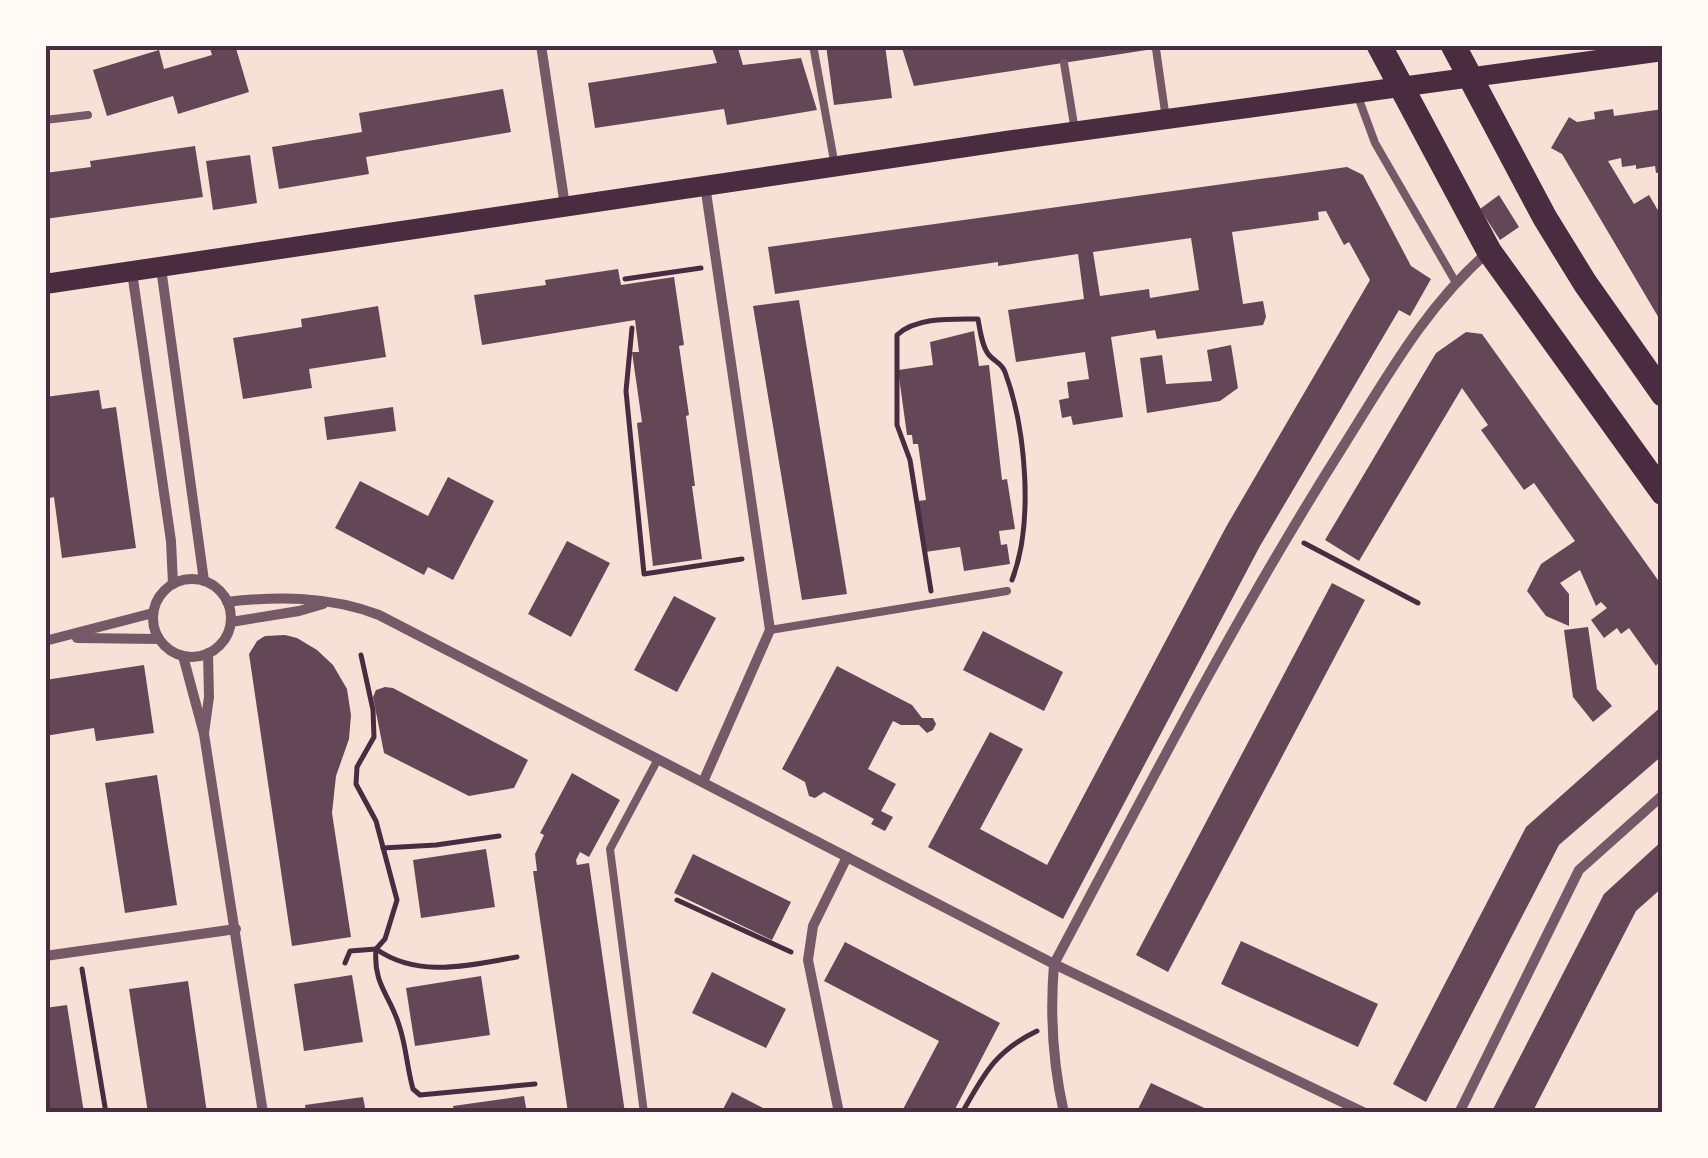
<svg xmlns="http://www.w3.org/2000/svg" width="1708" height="1158" viewBox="0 0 1708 1158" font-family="Lora,serif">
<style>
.building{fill:#644757;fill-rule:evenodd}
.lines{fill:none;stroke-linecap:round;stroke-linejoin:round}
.path{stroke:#4a2c40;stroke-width:5}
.service{stroke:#755966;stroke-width:8}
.minor{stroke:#755966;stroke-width:10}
.secondary{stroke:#4a2c40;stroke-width:20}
.primary{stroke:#4a2c40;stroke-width:25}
.neatline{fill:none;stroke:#4a2c40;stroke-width:4}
</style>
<rect width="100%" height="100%" fill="#f7e1d7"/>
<g class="building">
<polygon points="209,45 235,45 249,92 178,114 173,96 107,116 93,70 159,50 164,69 212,55"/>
<polygon points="711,45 737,45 743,65 801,58 817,110 727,125 724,109 595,128 588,83 717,63"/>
<polygon points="826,45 885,45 892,98 834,105"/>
<polygon points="901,45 1166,45 1166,47 914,86"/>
<polygon points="503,89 511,132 366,157 369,174 279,189 272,147 362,132 359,113"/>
<polygon points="1613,109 1614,116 1663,109 1663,172 1656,173 1655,166 1636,169 1636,165 1622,167 1621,158 1608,161 1634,204 1649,195 1663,219 1663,325 1562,154 1551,148 1569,117 1577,122 1595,119 1594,112"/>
<polygon points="195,146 203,197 45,219 45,173 91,167 90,161"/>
<polygon points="250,155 257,203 213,210 206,161"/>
<path d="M1347,167L1363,175L1411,266L1431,279L1410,316L1399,310L1260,546L1063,919L928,847L990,732L1023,749L980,829L1047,865L1226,527L1370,280L1349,242L1344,245L1326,211L1318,212L1319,220L1232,232L1243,304L1263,301L1266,317L1263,325L1157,339L1155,330L1111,337L1123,417L1073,425L1071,416L1062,418L1059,400L1069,398L1067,382L1089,379L1085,352L1016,362L1008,310L1084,299L1078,254L998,266V262L775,294L768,247ZM1191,238L1199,290L1150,298L1149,289L1100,296L1093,252Z"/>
<polygon points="1499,195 1519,227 1500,240 1480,209"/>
<polygon points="618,269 621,285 674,277 684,345 679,346 689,415 686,416 695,486 692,486 702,559 653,566 637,423 642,422 632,352 639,352 635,320 482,345 474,295 546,285 545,280"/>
<polygon points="799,300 847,594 802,600 753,306"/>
<polygon points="378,306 386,357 309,369 312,388 243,399 233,338 302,327 301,319"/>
<polygon points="974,331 979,366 989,365 1002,480 1007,479 1015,529 999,531 1001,545 1007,544 1010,564 964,571 960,547 925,552 918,501 926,500 918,444 913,444 912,435 907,435 898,370 933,365 930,342"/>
<polygon points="1466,332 1482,334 1663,587 1663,656 1656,666 1629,628 1621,634 1617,628 1604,638 1591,620 1607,608 1601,602 1596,606 1580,570 1560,583 1569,594 1569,626 1546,616 1527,591 1541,564 1575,541 1534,483 1524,490 1481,430 1488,425 1462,388 1359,561 1325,540 1436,353"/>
<polygon points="1231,345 1238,388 1220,401 1147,413 1140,358 1162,355 1166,384 1212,381 1207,350"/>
<polygon points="99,390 102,409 116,407 136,548 62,558 54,497 45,499 45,397"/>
<polygon points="393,407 396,431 327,440 324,417"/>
<polygon points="448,477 494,501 453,580 428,567 424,575 335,528 360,481 428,516"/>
<polygon points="567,541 610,563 571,637 528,614"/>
<polygon points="1332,583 1365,600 1168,972 1136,955"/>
<polygon points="674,596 716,618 677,692 634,670"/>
<polygon points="1588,627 1597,689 1612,706 1593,722 1573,697 1564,630"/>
<polygon points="983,631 1063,672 1044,711 963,670"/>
<polygon points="285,635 297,638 317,650 333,665 347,689 351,715 349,739 336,776 332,813 351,937 292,946 249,654 257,641 265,636"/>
<polygon points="144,665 154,733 96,741 94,728 45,736 45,680"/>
<polygon points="837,666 912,705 922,718 933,718 936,724 933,730 927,733 919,725 901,725 893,721 868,769 896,784 881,811 893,817 885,831 871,824 874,819 824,792 815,798 809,796 805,782 782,769"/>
<polygon points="385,687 393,688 528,760 514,788 469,796 384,753 373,697 376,690"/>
<polygon points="1663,705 1663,755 1559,845 1426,1102 1393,1084 1526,827"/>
<polygon points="572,773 620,800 589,857 580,852 576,860 577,865 589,863 625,1113 568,1113 533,871 537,871 535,854 544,835 540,833"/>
<polygon points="157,775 177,905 125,913 105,783"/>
<polygon points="1663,840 1663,887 1636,911 1532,1113 1491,1113 1604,894"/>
<polygon points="486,849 495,907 421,918 413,860"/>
<polygon points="693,854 791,902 772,940 674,893"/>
<polygon points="1241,941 1378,1004 1358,1047 1221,984"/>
<polygon points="845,942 1000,1023 953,1113 901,1113 939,1041 824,981"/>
<polygon points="712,972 786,1009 766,1048 692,1013"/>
<polygon points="352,975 363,1042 304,1051 294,984"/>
<polygon points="481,976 490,1035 415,1046 406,988"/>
<polygon points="188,981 207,1113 148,1113 129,989"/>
<polygon points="67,1005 84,1113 45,1113 45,1008"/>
<polygon points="1151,1083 1215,1113 1136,1113"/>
<polygon points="732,1092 773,1113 721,1113"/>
<polygon points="524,1096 527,1113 454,1113 453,1106"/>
<polygon points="363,1097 366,1113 306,1113 305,1105"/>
</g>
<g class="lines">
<g class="path">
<polyline points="443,45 446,45"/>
<polyline points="625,279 701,268"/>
<polyline points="632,328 626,391 644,574 742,559"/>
<polyline points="1304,543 1418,603"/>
<path d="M931,591L910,460L897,425V335C916,317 951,319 978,319C980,330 982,347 989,355C995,362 1002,363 1005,372C1026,429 1034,523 1012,580"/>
<polyline points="383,848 436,845 499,836"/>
<polyline points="677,900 791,952"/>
<path d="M517,957C469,965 419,979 376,949C373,985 390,995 399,1025C406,1045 407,1068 413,1089L420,1095L535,1084"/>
<polyline points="345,963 350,951 376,949 385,939 397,900 376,821 356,784 357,767 374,737 373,710 361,655"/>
<polyline points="82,969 106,1113"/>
<path d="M962,1113C984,1074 995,1051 1037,1031"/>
</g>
<g class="service">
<polyline points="813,45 835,166"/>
<polyline points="1156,49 1166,119"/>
<polyline points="1064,63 1075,131"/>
<polyline points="1357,94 1375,143 1455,281"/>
<polyline points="45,120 88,115"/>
<polyline points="770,630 1007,591"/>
<polyline points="644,1113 610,849 658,759"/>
</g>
<g class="minor">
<polyline points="541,45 565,206"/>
<polyline points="161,268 204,581"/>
<polyline points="132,272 171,541 173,584"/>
<circle cx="192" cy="618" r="39"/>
<path d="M227,602C278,596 330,596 379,615L1054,964L1365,1113"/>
<polyline points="231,622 299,611 323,604"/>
<polyline points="77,638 159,639"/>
<polyline points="45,641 153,613"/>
<polyline points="183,656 204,734 263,1113"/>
<polyline points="204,733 209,697 208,653"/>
<polyline points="703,782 770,630 705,185"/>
<polyline points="45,956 236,929"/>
<polyline points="839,1113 808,960 813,926 847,857"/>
<path d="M1064,1113C1053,1065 1050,1013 1054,964C1147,789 1238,612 1344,445C1388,375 1426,306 1489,251"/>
<polyline points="1459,1113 1579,870 1663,795"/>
</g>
<polyline class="secondary" points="45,284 1013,140 1663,51"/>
<g class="primary">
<polyline points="1379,45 1489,251 1663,493"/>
<polyline points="1453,45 1545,218 1585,283 1663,394"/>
</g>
</g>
<rect width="1708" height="1158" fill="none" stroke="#fffaf5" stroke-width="95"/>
<rect x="48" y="48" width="1612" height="1062" class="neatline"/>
</svg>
